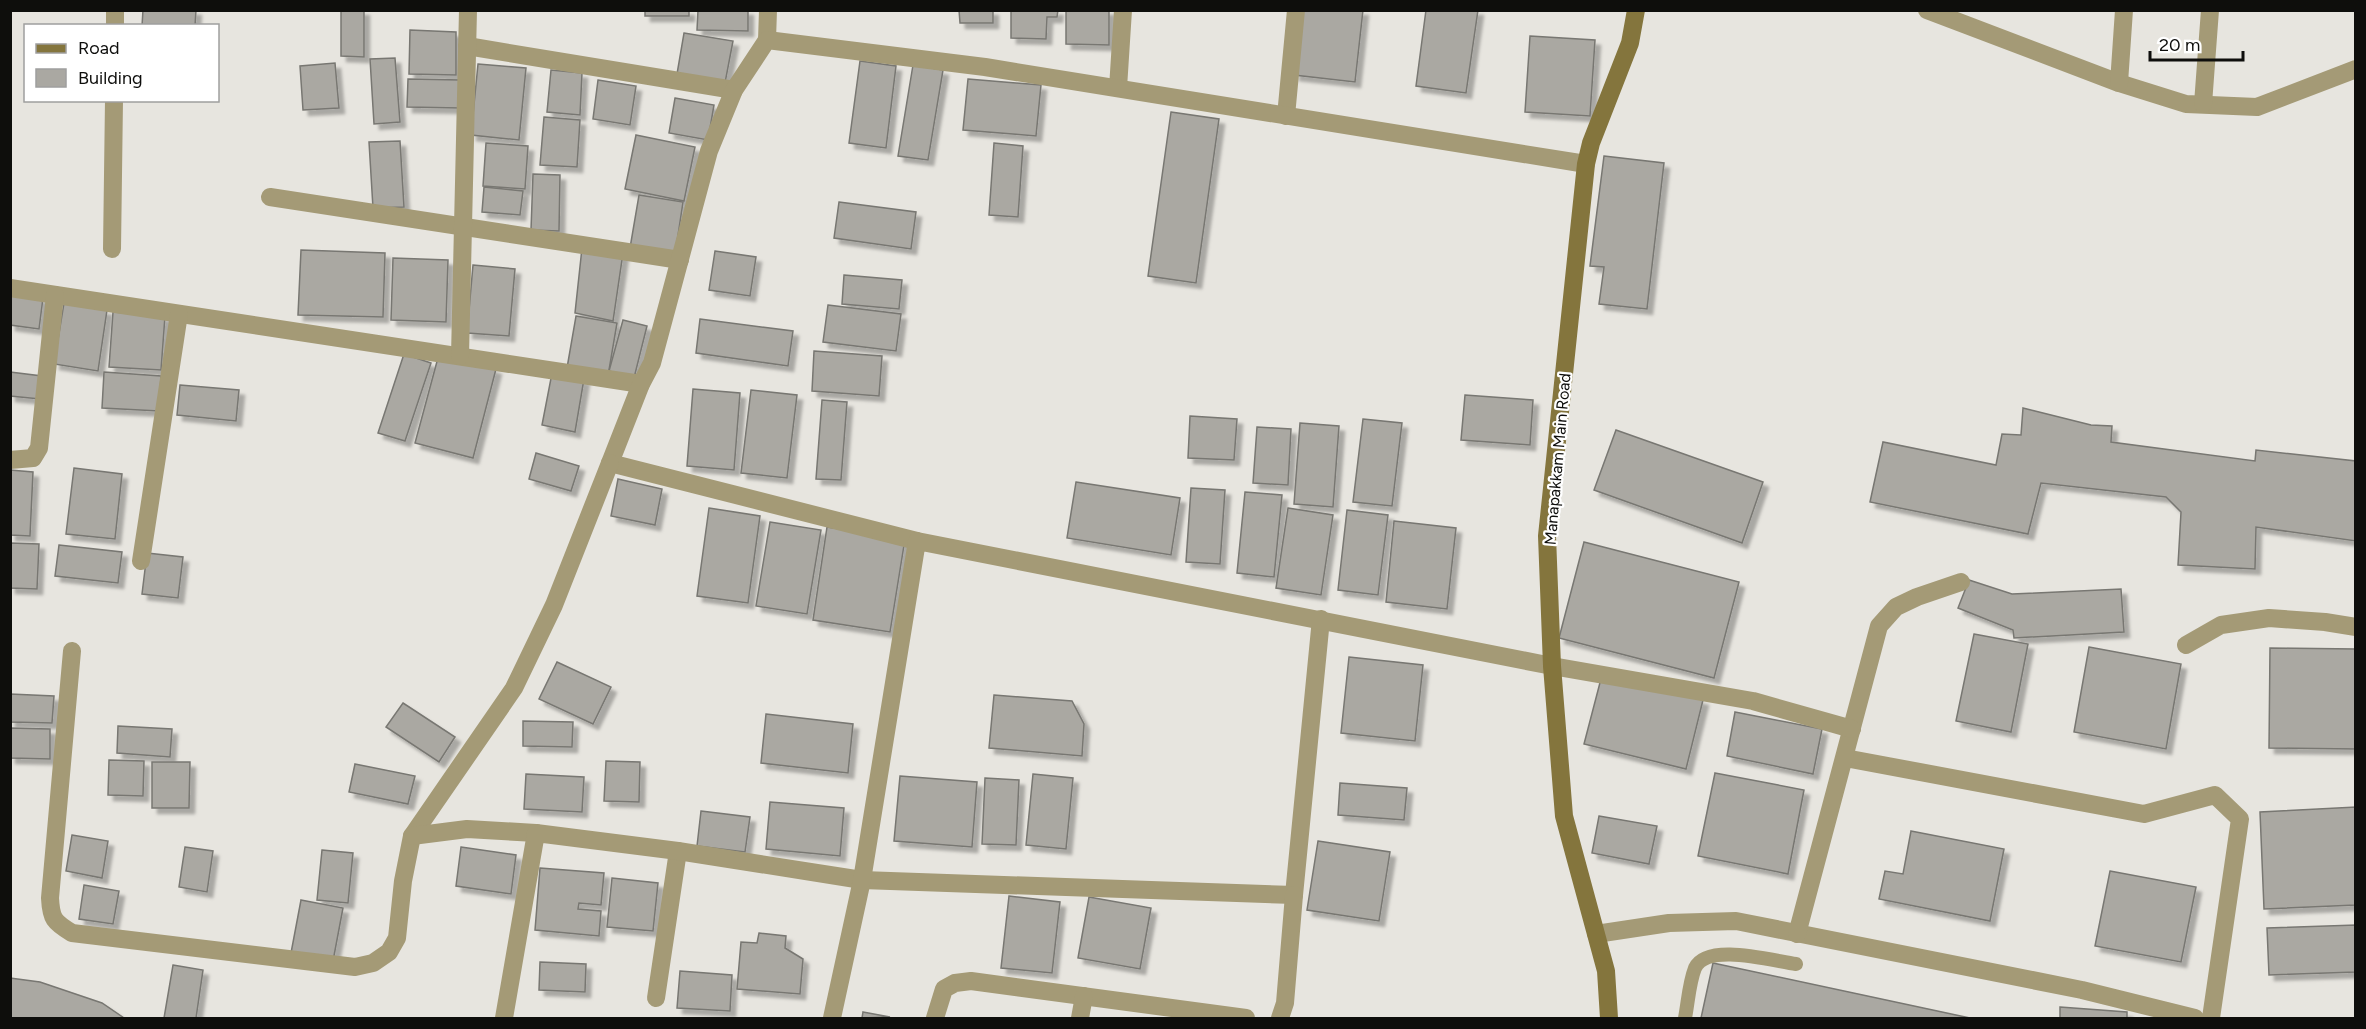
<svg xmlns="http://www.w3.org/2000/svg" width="2366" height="1029" viewBox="0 0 2366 1029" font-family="Figtree,sans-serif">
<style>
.building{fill:#aaa8a2;stroke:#787772;stroke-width:1.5;filter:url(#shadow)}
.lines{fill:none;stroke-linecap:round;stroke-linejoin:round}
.lane{stroke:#a49a76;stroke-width:14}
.street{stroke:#a49a76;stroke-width:18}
.secondary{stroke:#84753d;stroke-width:18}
.labels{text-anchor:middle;stroke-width:4.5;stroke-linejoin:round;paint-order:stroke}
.street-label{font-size:16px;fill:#0e0e0c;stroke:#fff}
</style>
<defs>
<filter id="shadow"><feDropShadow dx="5.5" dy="5.5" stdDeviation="1.5" flood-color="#0004"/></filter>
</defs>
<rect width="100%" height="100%" fill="#e7e5df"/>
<g class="building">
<polygon points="143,10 196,10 195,26 142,26"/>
<polygon points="341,10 364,10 364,57 341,56"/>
<rect x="645" y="10" width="44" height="6"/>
<polygon points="698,10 748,10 748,31 697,30"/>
<polygon points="959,10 993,10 993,23 960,23"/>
<polygon points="1011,10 1058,10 1057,17 1047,17 1046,39 1011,38"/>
<polygon points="1066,10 1109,10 1109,45 1066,44"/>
<polygon points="1301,10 1363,10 1355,82 1294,75"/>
<polygon points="1426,10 1478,10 1466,93 1416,86"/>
<polygon points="410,30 456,32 456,75 409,74"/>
<polygon points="684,33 733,41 725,83 677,74"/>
<polygon points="1530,36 1595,40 1590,116 1525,112"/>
<polygon points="395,58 400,122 374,124 370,59"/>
<polygon points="860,61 896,66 886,148 849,143"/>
<polygon points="335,63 339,108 303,110 300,66"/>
<polygon points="478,64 526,68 519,140 471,135"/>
<polygon points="913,65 943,70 928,160 898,156"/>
<polygon points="551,70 582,73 580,115 547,112"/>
<polygon points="408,79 461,80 460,108 407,107"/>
<polygon points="968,79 1041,85 1036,136 963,130"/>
<polygon points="598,80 636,86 630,125 593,119"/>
<polygon points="675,98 714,105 708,140 669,133"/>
<polygon points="1171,112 1219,119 1196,283 1148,276"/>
<polygon points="544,117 580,120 577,167 540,165"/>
<polygon points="636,135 695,147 684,201 625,189"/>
<polygon points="400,141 404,207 373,208 369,142"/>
<polygon points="486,143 528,146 525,189 483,186"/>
<polygon points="994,143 1023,146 1018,217 989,215"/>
<polygon points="1604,156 1664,163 1647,309 1599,304 1604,267 1590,266"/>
<polygon points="533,174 560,175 559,231 531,230"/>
<polygon points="484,187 523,191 520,215 482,212"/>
<polygon points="639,195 683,202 675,255 630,248"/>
<polygon points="839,202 916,212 911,249 834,238"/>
<polygon points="582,248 623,253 613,321 575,313"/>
<polygon points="301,250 385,253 383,317 298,315"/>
<polygon points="715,251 756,257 750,296 709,290"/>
<polygon points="393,258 448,260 446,322 391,320"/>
<polygon points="473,265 515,269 509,336 467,333"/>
<polygon points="844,275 902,280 899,309 842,304"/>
<polygon points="10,293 43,298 39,329 10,325"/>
<polygon points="64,303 107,310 98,371 54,364"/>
<polygon points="828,305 901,314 896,351 823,342"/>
<polygon points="113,312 165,316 161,370 109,367"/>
<polygon points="576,316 617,323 608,376 567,368"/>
<polygon points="700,319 793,331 788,366 696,353"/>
<polygon points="623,320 647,326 634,378 609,371"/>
<polygon points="814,351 882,356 879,396 812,391"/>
<polygon points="404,354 431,363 405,441 378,433"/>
<polygon points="439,354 496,369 473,458 415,443"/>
<polygon points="10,372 42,376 40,399 10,396"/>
<polygon points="104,372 161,376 159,411 102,408"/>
<polygon points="552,373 584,379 575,432 542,425"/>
<polygon points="180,385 239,390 236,421 177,415"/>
<polygon points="693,389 740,393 734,470 687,466"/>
<polygon points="751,390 797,395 787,478 741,473"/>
<polygon points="1465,395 1533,400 1530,445 1461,440"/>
<polygon points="822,400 847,402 841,480 816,479"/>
<polygon points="2023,408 2091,425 2112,426 2111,442 2255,461 2256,450 2356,461 2356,541 2256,527 2255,569 2178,565 2181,512 2166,497 2041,483 2028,534 1870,502 1883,442 1996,465 2002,434 2021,435"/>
<polygon points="1190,416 1237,419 1234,460 1188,458"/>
<polygon points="1363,419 1402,423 1392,506 1353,502"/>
<polygon points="1300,423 1339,426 1333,507 1294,504"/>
<polygon points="1257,427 1291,429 1288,485 1253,483"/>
<polygon points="1616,430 1763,482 1742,543 1594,490"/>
<polygon points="536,453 579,466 571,491 529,479"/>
<polygon points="74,468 122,474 115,539 66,534"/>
<polygon points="10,470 33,472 30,536 10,535"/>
<polygon points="618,479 662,489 655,525 611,516"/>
<polygon points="1076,482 1180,498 1171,555 1067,538"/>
<polygon points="1191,488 1225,490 1220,564 1186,562"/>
<polygon points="1245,492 1282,495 1274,577 1237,573"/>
<polygon points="709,508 760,516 748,603 697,596"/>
<polygon points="1288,508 1333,515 1321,595 1276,588"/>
<polygon points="1347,510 1388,515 1378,595 1338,590"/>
<polygon points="1394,521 1456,528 1447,609 1386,602"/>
<polygon points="770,522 821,530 807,614 756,606"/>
<polygon points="827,527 905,539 890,632 813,620"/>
<polygon points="1584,542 1739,582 1714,678 1559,638"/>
<polygon points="10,543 39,544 37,589 10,588"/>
<polygon points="59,545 122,552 118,583 55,576"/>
<polygon points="147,553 183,557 178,598 142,594"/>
<polygon points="1969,580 2012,594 2121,589 2124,632 2014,638 2013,630 1958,608"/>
<polygon points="1974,634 2028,644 2011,732 1956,721"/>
<polygon points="2089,647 2181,664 2166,749 2074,732"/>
<polygon points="2270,648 2356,649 2356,749 2269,748"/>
<polygon points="1349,657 1423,665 1415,741 1341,733"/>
<polygon points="557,662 611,687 593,724 539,699"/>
<polygon points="1602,675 1703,700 1686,769 1584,744"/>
<polygon points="10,694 54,696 52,723 10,722"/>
<polygon points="994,695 1072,701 1084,724 1082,756 989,748"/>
<polygon points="403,703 455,737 439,762 386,727"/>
<polygon points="1735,712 1822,729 1813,774 1727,756"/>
<polygon points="766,714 853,724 848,773 761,763"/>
<polygon points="523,721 573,722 572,747 523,746"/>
<polygon points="118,726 172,729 170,757 117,753"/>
<polygon points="10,728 50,729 50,759 10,758"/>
<polygon points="109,760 144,761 143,796 108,795"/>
<polygon points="606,761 640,762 639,802 604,801"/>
<polygon points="152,762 190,762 189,808 152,808"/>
<polygon points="355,764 415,776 408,804 349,792"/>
<polygon points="1715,773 1804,790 1788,874 1698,856"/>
<polygon points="526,774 584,777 582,812 524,809"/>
<polygon points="1033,774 1073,778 1066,849 1026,845"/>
<polygon points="900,776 977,782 972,847 894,841"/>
<polygon points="985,778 1019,780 1016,845 982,844"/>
<polygon points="1340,783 1407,788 1404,820 1338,815"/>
<polygon points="770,802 844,808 840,856 766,849"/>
<polygon points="2356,807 2356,905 2264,909 2260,812"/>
<polygon points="701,811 750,817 745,852 697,846"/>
<polygon points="1599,816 1657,826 1649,864 1592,853"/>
<polygon points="1911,831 2004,849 1990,921 1879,899 1885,871 1903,874"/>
<polygon points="72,835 108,841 102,878 66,871"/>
<polygon points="1318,841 1390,852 1379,921 1307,910"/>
<polygon points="185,847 213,851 207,892 179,887"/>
<polygon points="461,847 516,855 511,894 456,886"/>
<polygon points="322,850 353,853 348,903 317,900"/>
<polygon points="540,868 604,873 601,905 579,903 578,909 601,911 599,936 535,930"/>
<polygon points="2110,871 2196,887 2181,962 2095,946"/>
<polygon points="612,878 658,883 653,931 607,927"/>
<polygon points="84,885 119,891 113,924 79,919"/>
<polygon points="1009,896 1060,902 1052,973 1001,968"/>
<polygon points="1089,897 1151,908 1140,969 1078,958"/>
<polygon points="301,900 343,908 333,961 291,953"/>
<polygon points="2356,925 2356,972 2269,975 2267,928"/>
<polygon points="759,933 786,936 785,948 803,959 800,994 737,989 741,942 757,943"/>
<polygon points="540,962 586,964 585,992 539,990"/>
<polygon points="1713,963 1970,1018 1701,1018"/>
<polygon points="173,965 203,970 196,1018 164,1018"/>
<polygon points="680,971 732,975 730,1011 677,1008"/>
<polygon points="10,978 40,982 102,1003 124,1018 10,1018"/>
<polygon points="2060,1007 2127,1012 2127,1018 2060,1018"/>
<polygon points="863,1012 890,1017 862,1018"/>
</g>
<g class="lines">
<path class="lane" d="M1685,1018C1688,1003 1689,983 1695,968C1707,942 1773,961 1796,964"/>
<g class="street">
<polyline points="1927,10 2119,83 2186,104 2257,107 2356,69"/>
<polyline points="115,26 115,10"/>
<polyline points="767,40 768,10"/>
<polyline points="467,46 734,90"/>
<polyline points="2119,83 2124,10"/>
<polyline points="1118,88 1123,10"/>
<polyline points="2203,104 2210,10"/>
<polyline points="1286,116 1296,10"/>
<polyline points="270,197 680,260"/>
<polyline points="112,249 114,100"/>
<polyline points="10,288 641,384"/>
<polyline points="460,356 468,10"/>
<polyline points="10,460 33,458 39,448 55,295"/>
<polyline points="917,541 610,463 641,384 652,363 709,151 734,90 767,40 985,67 1586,164"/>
<polyline points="141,561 179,314"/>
<polyline points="2186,645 2221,625 2269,618 2325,622 2356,627"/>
<path d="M72,651L50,898C51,919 54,922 72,933L355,967L373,963L389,952L397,938L403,881L412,836L514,688L554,605L610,463"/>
<polyline points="1845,758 2144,814 2215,795 2240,819 2211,1018"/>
<polyline points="412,836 467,829 536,833"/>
<polyline points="1596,934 1669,923 1736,921 2082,990 2195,1018"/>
<polyline points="1797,934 1879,626 1896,607 1917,597 1961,582"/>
<polyline points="656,998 678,851"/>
<polyline points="504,1018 536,833 678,851 862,880 1294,895 1321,619"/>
<polyline points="832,1018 862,880 917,541 1552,666 1753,701 1852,729"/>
<polyline points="935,1018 944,989 955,983 971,981 1246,1018"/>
<polyline points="1080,1018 1084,996"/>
<polyline points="1280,1018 1285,1003 1294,895"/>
</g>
<polyline class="secondary" points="1609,1018 1606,971 1564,816 1552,666 1547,536 1586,164 1591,143 1630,43 1636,10"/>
</g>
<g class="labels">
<g class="street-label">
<text transform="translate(1557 459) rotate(-85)" y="6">Manapakkam Main Road</text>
</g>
</g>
<rect width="2366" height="1029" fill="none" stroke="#0e0e0c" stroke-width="24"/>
<rect x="24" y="24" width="195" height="78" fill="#ffffff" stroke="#9f9f9e" stroke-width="1.5"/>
<rect x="36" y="44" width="30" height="9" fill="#84753d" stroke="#9f9f9e" stroke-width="1.5"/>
<text x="78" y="54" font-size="18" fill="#0e0e0c">Road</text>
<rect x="36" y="69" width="30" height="18" fill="#aaa8a2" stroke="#9f9f9e" stroke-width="1.5"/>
<text x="78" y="84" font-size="18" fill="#0e0e0c">Building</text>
<path d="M2150 51v9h93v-9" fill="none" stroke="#0e0e0c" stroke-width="3"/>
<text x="2159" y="51" font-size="18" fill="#0e0e0c" stroke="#ffffff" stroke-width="4.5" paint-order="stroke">20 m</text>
</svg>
